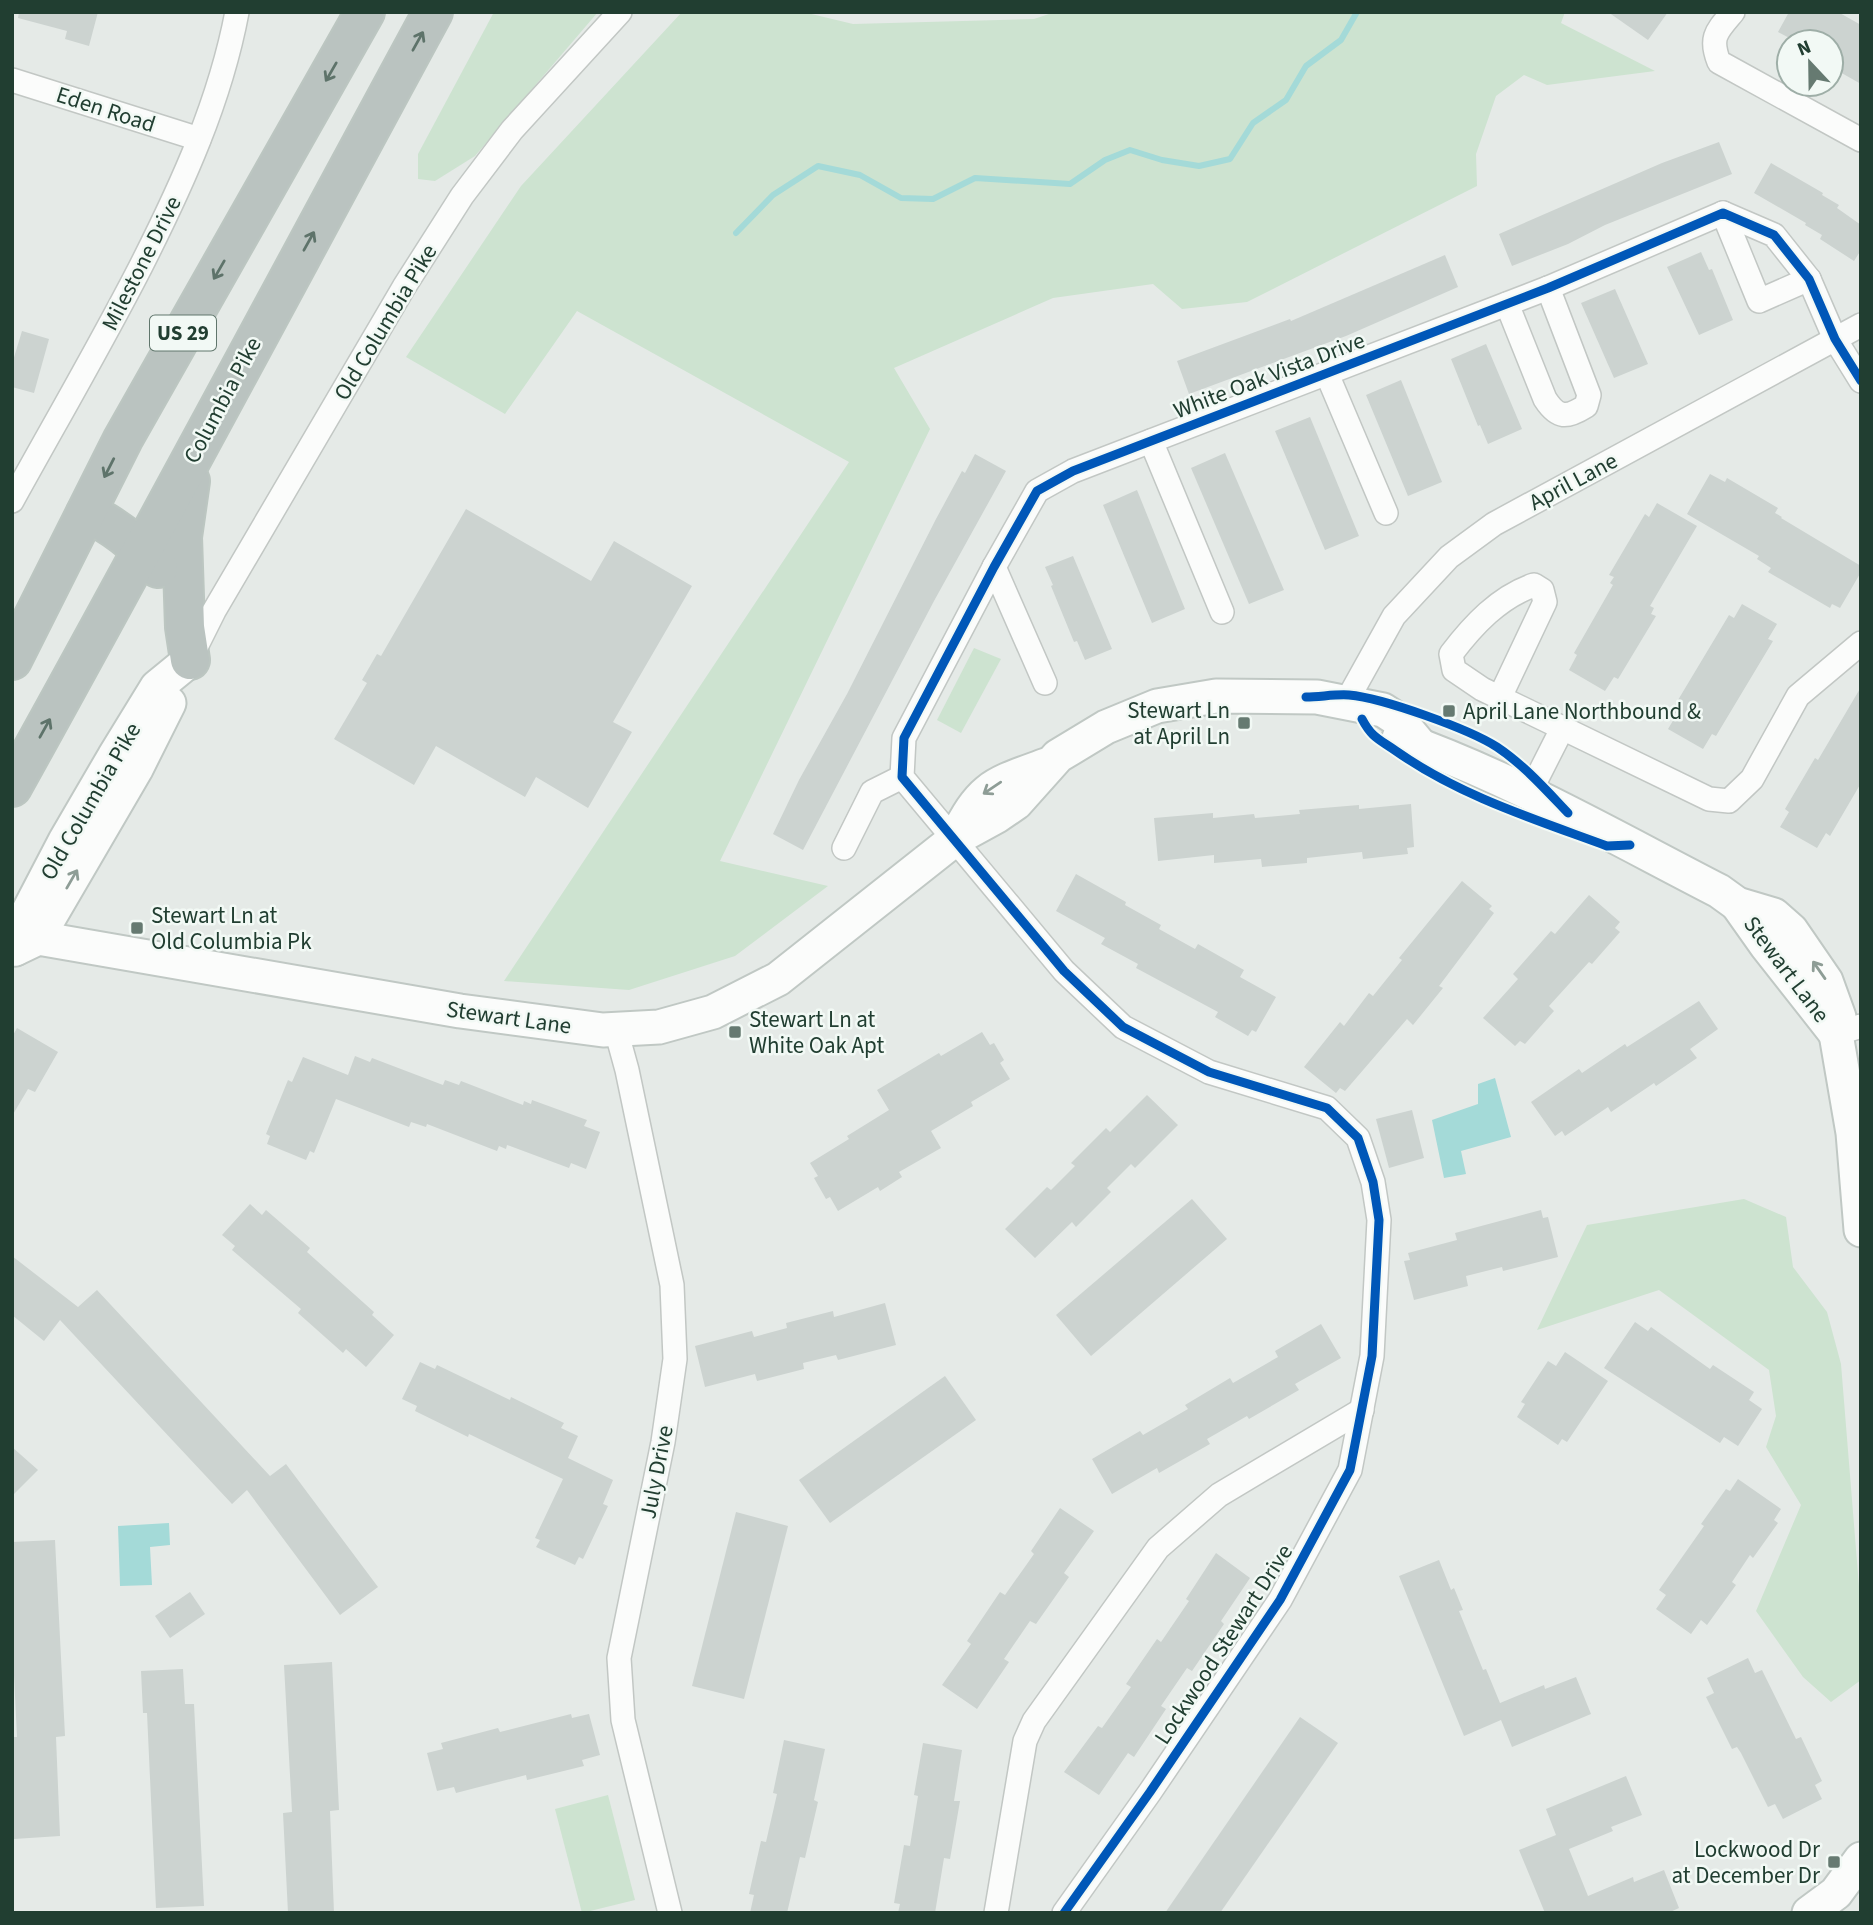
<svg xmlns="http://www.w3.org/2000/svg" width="1873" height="1925" viewBox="0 0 1873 1925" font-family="'Source Sans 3',sans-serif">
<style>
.green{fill:#cde3d0}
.water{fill:#a4dad8}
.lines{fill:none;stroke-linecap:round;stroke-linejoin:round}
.stream{stroke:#a4dad8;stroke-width:6}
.building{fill:#ccd3d0}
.street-casing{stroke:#c2c7c4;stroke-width:26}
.secondary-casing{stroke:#c0c8c4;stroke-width:37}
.highway-casing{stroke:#bcc6c1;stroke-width:42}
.street{stroke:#fbfcfb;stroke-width:23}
.secondary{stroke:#fbfcfb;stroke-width:33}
.highway{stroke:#bac3c0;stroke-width:38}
.cycleway-casing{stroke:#f2f9f5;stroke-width:13}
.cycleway{stroke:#0057b8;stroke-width:9}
.oneway{stroke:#5e736a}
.oneway2{stroke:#8e9d96}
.poi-dot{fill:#667a71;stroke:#f2f9f5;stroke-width:2.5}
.labels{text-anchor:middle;stroke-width:5;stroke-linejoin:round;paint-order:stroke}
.shield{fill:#f2f9f5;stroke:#60766c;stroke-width:2}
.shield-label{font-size:21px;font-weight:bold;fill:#213e31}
.street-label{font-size:23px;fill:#213e31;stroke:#f2f9f5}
.poi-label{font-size:23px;fill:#213e31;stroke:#f2f9f5;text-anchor:start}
</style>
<rect width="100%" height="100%" fill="#e5eae7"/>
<g class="green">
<polygon points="494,12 598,12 475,156 435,181 418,179 418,154"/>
<polygon points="682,12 803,12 853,24 1034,19 1055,12 1565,12 1561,23 1655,71 1547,85 1524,75 1496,96 1476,154 1477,186 1247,302 1182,309 1153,284 1053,298 894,368 930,429 720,861 828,886 735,956 629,990 504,981 849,462 577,311 505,414 406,357 521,186"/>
<polygon points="974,648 1001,659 961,733 937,720"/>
<polygon points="1744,1199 1786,1217 1793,1267 1827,1312 1841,1364 1861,1611 1861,1680 1831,1702 1803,1677 1756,1611 1801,1505 1766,1447 1776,1416 1769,1370 1659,1290 1537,1330 1587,1225"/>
<polygon points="608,1795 635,1900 582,1913 555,1809"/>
</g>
<g class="water">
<polygon points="1495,1078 1511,1137 1461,1151 1466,1174 1444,1178 1432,1120 1478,1104 1478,1084"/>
<polygon points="169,1523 170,1545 150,1547 152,1585 120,1586 118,1526"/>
</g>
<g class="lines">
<polyline class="stream" points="736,233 773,195 818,166 860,175 901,198 933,199 975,178 1070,184 1105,160 1130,150 1162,160 1199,166 1230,159 1253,123 1286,100 1306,66 1341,40 1357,12"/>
</g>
<g class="building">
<polygon points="19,12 98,12 89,46 65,39 67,31 18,18"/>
<polygon points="1608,12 1668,12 1648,40"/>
<polygon points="1789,12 1838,12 1861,25 1861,84 1831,67 1831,42 1797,42 1778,32"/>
<polygon points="1719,142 1732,174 1605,225 1568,244 1512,266 1499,234 1662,163"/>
<polygon points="1771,163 1823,193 1822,195 1839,205 1837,208 1861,225 1861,250 1854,261 1820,239 1822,235 1805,225 1806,223 1754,193"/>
<polygon points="1701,252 1709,270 1712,269 1733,320 1699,335 1667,267"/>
<polygon points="1445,255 1458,287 1346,336 1189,394 1177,361 1290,319 1291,321"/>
<polygon points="1615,289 1648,364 1614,378 1581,303"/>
<polygon points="22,331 49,339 34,393 12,387 12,364"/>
<polygon points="1486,344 1522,429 1488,444 1480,425 1478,426 1451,359"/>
<polygon points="1401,380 1442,482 1408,496 1366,395"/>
<polygon points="1310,417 1359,536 1325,550 1275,431"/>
<polygon points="1225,453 1284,590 1249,604 1191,468"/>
<polygon points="975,454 1006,471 934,601 803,850 773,834 799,780 847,694 936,519 962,471 965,473"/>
<polygon points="1710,474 1725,482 1727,478 1778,508 1775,513 1782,517 1781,518 1861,566 1861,572 1840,608 1832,604 1830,608 1768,572 1771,568 1757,559 1759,556 1687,514"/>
<polygon points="1137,490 1185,609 1152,623 1103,505"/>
<polygon points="1657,503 1697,526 1650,606 1654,608 1651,614 1656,616 1618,679 1614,677 1605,691 1569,670 1577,655 1574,653 1613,585 1610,583 1614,577 1609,575 1645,514 1649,517"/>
<polygon points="466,509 591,581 614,541 692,586 613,722 632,732 588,808 536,777 525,797 436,746 414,785 334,739 367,683 362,680 377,654 381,656"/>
<polygon points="1073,556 1112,649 1085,660 1077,641 1074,642 1051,586 1053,585 1045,567"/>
<polygon points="1742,604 1777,624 1768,639 1773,641 1716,736 1712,734 1703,749 1668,729 1677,714 1672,710 1729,615 1734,618"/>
<polygon points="1861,687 1861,783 1830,836 1826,833 1817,848 1780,827 1789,812 1785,809 1815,758 1818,760"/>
<polygon points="1411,804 1414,847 1407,848 1408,854 1363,859 1362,852 1307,858 1307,863 1262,867 1261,859 1214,863 1214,855 1158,861 1154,818 1213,813 1213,818 1254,814 1255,818 1300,814 1299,810 1359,805 1359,809"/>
<polygon points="1076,874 1126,902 1125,905 1161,925 1159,929 1195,949 1198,944 1244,970 1240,977 1276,997 1256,1032 1252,1030 1248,1036 1215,1017 1218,1012 1136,968 1138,964 1101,944 1105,938 1056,911"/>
<polygon points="1462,881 1492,906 1489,909 1494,913 1439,986 1443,988 1413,1025 1407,1019 1345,1091 1340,1088 1336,1093 1304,1067 1340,1022 1344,1026 1369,993 1373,996 1402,960 1399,958"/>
<polygon points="1589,895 1620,922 1615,928 1620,932 1592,964 1589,962 1549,1006 1554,1011 1525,1044 1520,1041 1515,1046 1483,1018 1518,979 1513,974 1551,931 1555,934"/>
<polygon points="1699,1001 1718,1029 1690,1049 1697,1058 1656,1086 1654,1083 1611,1112 1608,1107 1565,1136 1562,1131 1555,1136 1531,1102 1579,1069 1582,1073 1625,1044 1627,1047"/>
<polygon points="17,1028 58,1052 35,1092 28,1089 12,1116 12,1037"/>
<polygon points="982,1032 990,1045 994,1043 1004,1060 1000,1063 1010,1079 971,1102 973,1106 931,1131 941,1148 899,1172 902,1177 880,1191 878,1187 838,1211 830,1197 826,1199 814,1178 818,1176 810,1163 849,1139 847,1136 889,1110 877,1090 939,1053 941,1056"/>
<polygon points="355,1056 370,1062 372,1058 443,1085 445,1080 459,1085 461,1081 523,1105 524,1101 531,1104 532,1100 587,1120 584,1126 600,1132 586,1169 571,1163 569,1168 507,1145 506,1149 499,1146 497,1151 427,1124 426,1127 411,1122 409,1127 336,1099 314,1153 310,1151 306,1160 267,1144 270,1136 266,1134 288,1080 292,1082 303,1057 348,1075"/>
<polygon points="1147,1095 1178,1125 1135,1168 1131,1164 1107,1188 1111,1192 1076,1227 1072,1222 1035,1258 1005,1229 1047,1187 1051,1190 1075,1166 1071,1163 1106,1128 1110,1132"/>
<polygon points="1412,1110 1424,1158 1389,1168 1376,1119"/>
<polygon points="1192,1199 1227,1239 1091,1356 1056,1315"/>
<polygon points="250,1204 262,1215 266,1210 310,1248 307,1252 374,1312 372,1315 394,1335 366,1367 346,1349 343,1353 298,1313 301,1309 232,1250 235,1246 222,1235"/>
<polygon points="1541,1210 1543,1218 1548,1217 1558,1257 1503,1271 1502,1267 1466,1276 1468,1286 1414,1300 1404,1261 1410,1260 1408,1253 1457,1240 1455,1233"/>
<polygon points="12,1256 78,1307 97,1290 270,1476 286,1464 378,1587 340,1615 247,1490 232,1504 60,1320 44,1341 12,1315"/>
<polygon points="885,1303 896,1345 838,1360 836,1355 803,1363 804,1369 757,1381 755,1374 705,1387 695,1346 752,1331 754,1337 787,1328 786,1323 833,1311 834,1317"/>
<polygon points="1635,1322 1648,1331 1651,1327 1710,1369 1713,1365 1754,1392 1749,1400 1762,1409 1738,1446 1724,1437 1720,1443 1604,1368"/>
<polygon points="1321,1324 1341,1358 1295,1384 1299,1390 1249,1419 1247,1416 1207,1439 1210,1444 1159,1473 1157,1468 1112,1494 1092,1459 1140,1431 1143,1435 1188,1409 1185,1405 1230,1378 1233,1383 1278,1357 1275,1351"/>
<polygon points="1565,1352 1608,1381 1567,1442 1562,1439 1558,1445 1517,1417 1525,1404 1521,1402 1548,1361 1556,1366"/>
<polygon points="420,1362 435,1369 437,1365 510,1400 511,1397 564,1423 561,1428 578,1436 568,1458 613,1480 603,1504 608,1506 583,1559 579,1557 575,1565 536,1547 540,1540 535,1538 563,1479 469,1434 468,1437 415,1411 417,1406 402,1399"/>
<polygon points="945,1376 976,1420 830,1523 799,1480"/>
<polygon points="12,1447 38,1470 12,1496"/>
<polygon points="1738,1479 1781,1509 1774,1520 1778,1523 1753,1558 1750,1555 1732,1582 1736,1585 1707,1625 1701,1620 1691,1634 1656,1609 1666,1595 1659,1590 1704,1526 1701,1524 1726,1489 1730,1491"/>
<polygon points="1060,1508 1094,1531 1064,1573 1069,1577 1036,1624 1030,1621 1004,1659 1009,1662 977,1709 942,1685 971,1644 967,1641 1000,1592 1005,1595 1034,1554 1031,1551"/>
<polygon points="736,1512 788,1526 744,1699 692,1686"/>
<polygon points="55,1540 65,1736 56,1737 60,1836 14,1839 12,1737 17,1737 12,1634 12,1542"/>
<polygon points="1216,1553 1250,1578 1221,1621 1224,1624 1192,1671 1187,1668 1161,1706 1166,1709 1134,1757 1128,1753 1099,1795 1064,1772 1098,1726 1102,1728 1131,1687 1126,1684 1157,1639 1161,1642 1189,1601 1186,1599"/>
<polygon points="1439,1560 1451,1590 1454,1588 1463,1610 1459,1611 1483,1670 1486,1669 1500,1703 1544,1685 1545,1689 1576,1677 1591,1714 1512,1747 1501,1720 1464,1736 1399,1576"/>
<polygon points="190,1592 205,1614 170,1638 155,1616"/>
<polygon points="1748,1658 1755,1673 1762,1670 1796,1739 1801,1737 1822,1781 1815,1785 1822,1799 1783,1819 1775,1804 1768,1807 1741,1753 1737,1747 1732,1749 1706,1697 1714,1693 1707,1678"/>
<polygon points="332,1662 339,1810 330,1811 334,1913 288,1913 283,1813 292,1812 284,1665"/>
<polygon points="183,1669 185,1704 194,1704 204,1906 156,1908 147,1713 143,1713 141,1671"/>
<polygon points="571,1714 572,1718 589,1714 600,1755 582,1760 584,1766 527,1780 526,1775 456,1793 454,1787 437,1791 427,1753 443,1749 441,1743 498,1728 500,1732"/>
<polygon points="1300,1717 1338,1743 1220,1913 1165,1913"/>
<polygon points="784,1740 825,1749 814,1800 818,1802 805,1858 800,1857 787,1913 750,1913 754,1895 749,1894 761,1841 766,1842 777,1794 773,1793"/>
<polygon points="923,1743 962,1750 954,1801 960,1801 950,1859 944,1858 935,1913 898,1913 900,1904 894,1903 904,1845 910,1846 918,1796 914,1795"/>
<polygon points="1626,1776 1642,1815 1611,1827 1613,1831 1569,1849 1588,1896 1633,1877 1634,1882 1664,1870 1679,1908 1668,1913 1545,1913 1519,1850 1556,1835 1546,1809"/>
</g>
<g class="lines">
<defs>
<g id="street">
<path d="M1733,12C1717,31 1709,37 1719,62L1861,140"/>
<polyline points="12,80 199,139"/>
<polyline points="1723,213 1759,301 1809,279"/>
<path d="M1507,304L1545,399C1558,419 1567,418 1586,406L1589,395L1548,288"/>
<polyline points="1327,374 1386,513"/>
<polyline points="1151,441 1222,612"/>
<path d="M12,501C55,423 100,346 141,266C182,185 220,102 237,12"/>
<polyline points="994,567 1045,683"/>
<polyline points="191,657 214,611 404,287 462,196 512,130 620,12"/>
<path d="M1500,697L1545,602L1542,590L1534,585C1499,597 1473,625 1451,654L1454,670L1482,689L1709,799L1729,801L1752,779L1798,696L1861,643"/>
<polyline points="1345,704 1394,616 1449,557 1494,524 1861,325"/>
<polyline points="1529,794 1563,727"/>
<polyline points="844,848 872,792 902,777"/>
<polyline points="616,1030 627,1070 672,1285 675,1359 663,1442 619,1658 623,1720 670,1913"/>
<polyline points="1836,1034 1861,1026"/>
<polyline points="996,1913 1025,1741 1034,1721 1158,1548 1219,1495 1362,1410"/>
<polyline points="1064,1913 1150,1792 1280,1600 1350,1470 1372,1356 1379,1220 1373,1182 1358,1138 1327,1108 1209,1072 1123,1027 1064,971 902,777 904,738 994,567 1037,491 1073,471 1548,288 1723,213 1774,235 1809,279 1835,339 1861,381"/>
</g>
<g id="secondary">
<path d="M1399,738C1510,777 1614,837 1719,891L1737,904L1774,915L1791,930L1826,981L1839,1017L1836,1034L1853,1133L1861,1230"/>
<path d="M955,839C982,785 992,785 1046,765"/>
<polyline points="1737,904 1766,945 1836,1034"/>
<polyline points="45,925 136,769 169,703"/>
<polyline points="12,948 15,949 38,938 460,1011 603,1030 659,1027 713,1012 778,979 955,839 997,816 1016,803 1058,756 1106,727 1157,706 1216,696 1317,697 1383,710 1400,721 1420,745"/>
<polyline points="15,949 18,933 27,914 65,841 114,757 157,687 190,660"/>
<polyline points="1809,1913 1836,1893 1861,1859"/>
</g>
<g id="highway">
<polyline points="190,481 182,537 185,627 190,660"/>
<path d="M86,513C115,525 138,545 158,568"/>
<polyline points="12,660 123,439 365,12"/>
<path d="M12,787C155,530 293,270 433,12"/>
</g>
</defs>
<use href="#street" class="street-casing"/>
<use href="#secondary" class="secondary-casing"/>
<use href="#highway" class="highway-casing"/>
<use href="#street" class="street"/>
<use href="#secondary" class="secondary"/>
<use href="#highway" class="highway"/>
<defs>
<g id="cycleway">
<path d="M1306,697C1320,697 1335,694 1349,695C1383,698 1469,729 1497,747C1524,765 1546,790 1568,813"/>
<path d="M1362,719C1372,738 1379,739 1396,751C1460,796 1534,819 1607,846L1630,845"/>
<polyline points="1064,1913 1150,1792 1280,1600 1350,1470 1372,1356 1379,1220 1373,1182 1358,1138 1327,1108 1209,1072 1123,1027 1064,971 902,777 904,738 994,567 1037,491 1073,471 1548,288 1723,213 1774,235 1809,279 1835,339 1861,381"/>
</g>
</defs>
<use href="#cycleway" class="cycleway-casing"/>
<use href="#cycleway" class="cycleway"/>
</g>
<defs><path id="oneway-shaft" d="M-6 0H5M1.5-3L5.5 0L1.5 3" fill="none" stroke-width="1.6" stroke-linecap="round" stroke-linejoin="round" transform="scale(1.75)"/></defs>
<g class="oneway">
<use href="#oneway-shaft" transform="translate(418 41) rotate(-61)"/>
<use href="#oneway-shaft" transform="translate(331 72) rotate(120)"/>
<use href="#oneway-shaft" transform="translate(309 241) rotate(-61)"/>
<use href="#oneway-shaft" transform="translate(219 270) rotate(120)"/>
<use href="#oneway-shaft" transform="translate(109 468) rotate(117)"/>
<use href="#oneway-shaft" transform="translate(45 728) rotate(-61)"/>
</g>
<g class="oneway2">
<use href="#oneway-shaft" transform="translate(992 788) rotate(146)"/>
<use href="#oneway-shaft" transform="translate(72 879) rotate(-60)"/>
<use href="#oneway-shaft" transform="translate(1819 970) rotate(-125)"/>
</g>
<g class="poi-dot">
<rect x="1442" y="704" width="14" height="14" rx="3.5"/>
<rect x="1237" y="716" width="14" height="14" rx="3.5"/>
<rect x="130" y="921" width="14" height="14" rx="3.5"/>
<rect x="728" y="1025" width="14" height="14" rx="3.5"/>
<rect x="1827" y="1855" width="14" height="14" rx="3.5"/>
</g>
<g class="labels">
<rect class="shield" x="150" y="315.5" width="66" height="35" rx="5"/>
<g class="shield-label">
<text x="183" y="340">US 29</text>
</g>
<g class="street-label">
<text transform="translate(106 109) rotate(18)" y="8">Eden Road</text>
<text transform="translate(141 263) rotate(-63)" y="8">Milestone Drive</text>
<text transform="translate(385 322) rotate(-59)" y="8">Old Columbia Pike</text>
<text transform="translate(1269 375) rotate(-21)" y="8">White Oak Vista Drive</text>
<text transform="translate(222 400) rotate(-62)" y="8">Columbia Pike</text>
<text transform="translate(1573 481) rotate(-28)" y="8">April Lane</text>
<text transform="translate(90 801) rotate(-60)" y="8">Old Columbia Pike</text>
<text transform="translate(1787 969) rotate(53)" y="8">Stewart Lane</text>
<text transform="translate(509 1017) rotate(8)" y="8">Stewart Lane</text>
<text transform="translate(656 1472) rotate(-79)" y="8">July Drive</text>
<text transform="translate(1223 1644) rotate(-57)" y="8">Lockwood Stewart Drive</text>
</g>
<g class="poi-label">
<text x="1230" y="718" text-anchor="end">Stewart Ln<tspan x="1230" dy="26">at April Ln</tspan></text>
<text x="1463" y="719">April Lane Northbound &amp;</text>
<text x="151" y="923">Stewart Ln at<tspan x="151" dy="26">Old Columbia Pk</tspan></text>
<text x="749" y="1027">Stewart Ln at<tspan x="749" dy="26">White Oak Apt</tspan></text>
<text x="1820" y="1857" text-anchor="end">Lockwood Dr<tspan x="1820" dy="26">at December Dr</tspan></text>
</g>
</g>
<rect width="1873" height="1925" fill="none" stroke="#213e31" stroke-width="28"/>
<g transform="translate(1810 63) rotate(338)"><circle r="33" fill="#f2f9f5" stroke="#9eaea7" stroke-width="2"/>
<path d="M0-5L12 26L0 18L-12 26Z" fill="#667a71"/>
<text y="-10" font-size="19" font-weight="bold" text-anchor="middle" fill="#213e31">N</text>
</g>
</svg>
